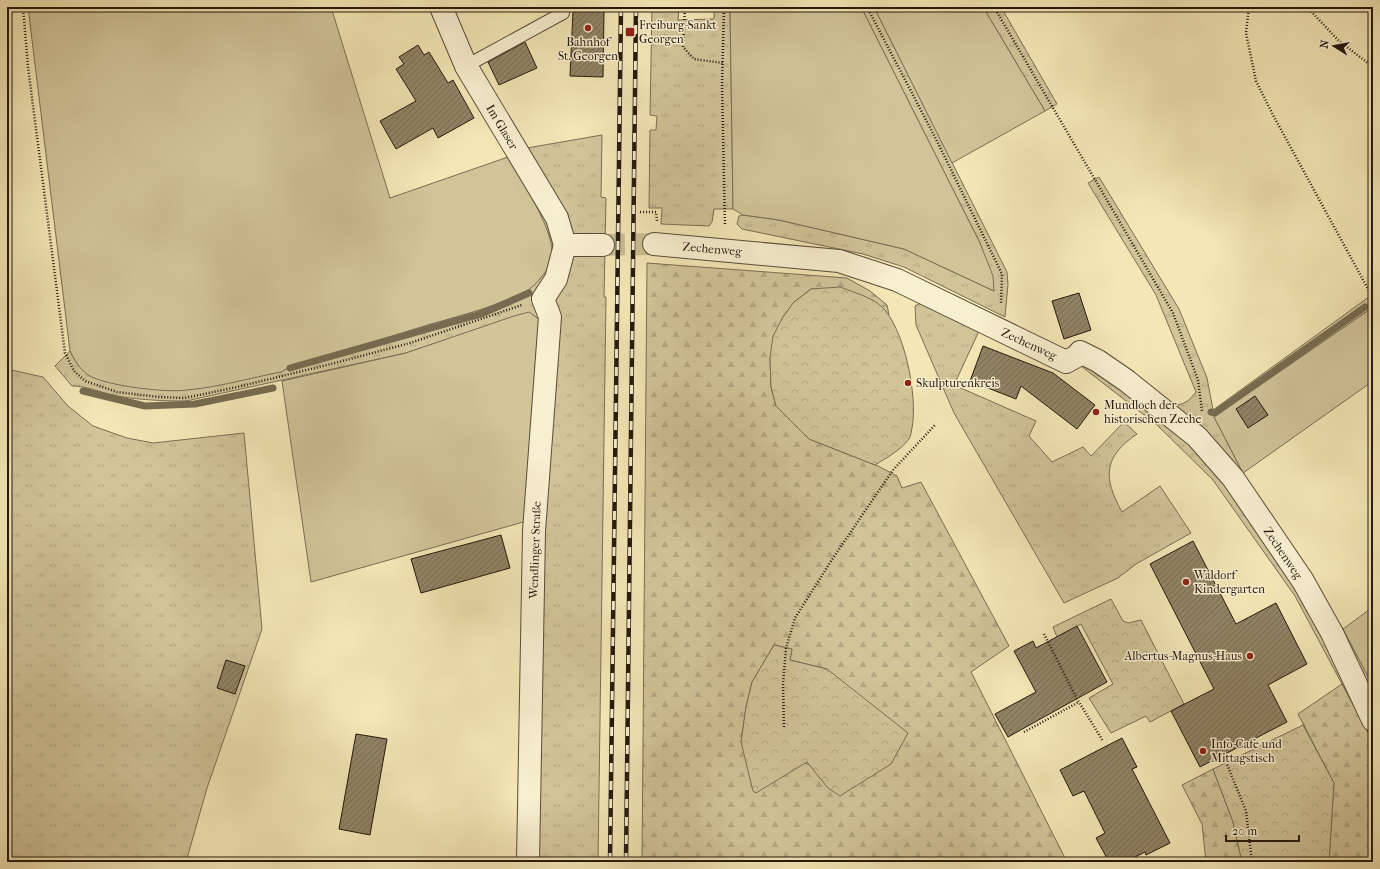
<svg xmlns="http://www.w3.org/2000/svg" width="1380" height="869" viewBox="0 0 1380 869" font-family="'IM FELL French Canon',serif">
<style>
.grass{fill:url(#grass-tufts);stroke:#7a6e54}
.forest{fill:url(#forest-firs);stroke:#7a6e54;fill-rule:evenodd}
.park{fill:url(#park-crowns);stroke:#7a6e54}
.garden{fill:#d1c499;stroke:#7a6e54}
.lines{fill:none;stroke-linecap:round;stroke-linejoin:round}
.stream{stroke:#766b51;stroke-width:7}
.building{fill:url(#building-hatch);stroke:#24190e}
.minor-tunnel{stroke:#cabe94;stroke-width:22;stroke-dasharray:22 11;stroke-linecap:butt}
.service-casing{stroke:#584c38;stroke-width:14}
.minor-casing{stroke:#584c38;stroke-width:24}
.path{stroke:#24190e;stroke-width:2.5;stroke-dasharray:1 2;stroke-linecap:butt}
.service{stroke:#f8efd0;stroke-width:12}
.minor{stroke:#f8efd0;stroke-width:22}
.rail-casing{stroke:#24190e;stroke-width:4.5}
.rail{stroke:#f8efd0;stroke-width:3;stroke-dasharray:9;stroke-linecap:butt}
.poi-dot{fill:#8f2418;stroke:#f8efd0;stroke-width:1.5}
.labels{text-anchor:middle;stroke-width:3;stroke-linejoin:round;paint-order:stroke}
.poi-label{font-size:12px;fill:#24190e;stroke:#f8efd0;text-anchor:start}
.street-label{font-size:12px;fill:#24190e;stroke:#f8efd0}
</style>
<defs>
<pattern id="grass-tufts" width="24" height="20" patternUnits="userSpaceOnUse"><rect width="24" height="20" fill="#d1c499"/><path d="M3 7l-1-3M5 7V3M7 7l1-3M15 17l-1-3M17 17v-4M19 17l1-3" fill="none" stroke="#b3a883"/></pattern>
<pattern id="forest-firs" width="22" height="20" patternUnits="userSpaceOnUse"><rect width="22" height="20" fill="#d1c499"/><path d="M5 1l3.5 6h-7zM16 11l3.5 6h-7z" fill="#b3a883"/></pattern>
<pattern id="park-crowns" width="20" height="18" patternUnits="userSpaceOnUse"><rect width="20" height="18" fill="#d1c499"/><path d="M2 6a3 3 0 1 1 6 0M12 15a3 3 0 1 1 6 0" fill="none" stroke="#b3a883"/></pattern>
<pattern id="building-hatch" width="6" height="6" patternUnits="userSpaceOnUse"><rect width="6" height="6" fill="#908465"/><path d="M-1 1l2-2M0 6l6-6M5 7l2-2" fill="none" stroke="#756b52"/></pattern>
</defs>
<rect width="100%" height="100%" fill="#f4e7b6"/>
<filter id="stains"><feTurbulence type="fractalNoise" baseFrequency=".005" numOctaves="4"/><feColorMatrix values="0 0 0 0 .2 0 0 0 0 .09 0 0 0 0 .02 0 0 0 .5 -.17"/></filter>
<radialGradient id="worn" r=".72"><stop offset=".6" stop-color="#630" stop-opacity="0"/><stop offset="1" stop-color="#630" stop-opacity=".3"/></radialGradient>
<g class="grass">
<polygon points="652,7 679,7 678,20 714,19 714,7 730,7 733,209 714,209 712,222 709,226 661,224 662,208 649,208 650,130 656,130 657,116 650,115"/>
<polygon points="861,7 874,7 1007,272 1008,284 1005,317 904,267 863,254 742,229 737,224 739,216 743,215 779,220 904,249 994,291 980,243"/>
<polygon points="983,7 1001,7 1057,104 1045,111"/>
<path d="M602,135L601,197L606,198L604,297H606L598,862H524L527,521L448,339L406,353L186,401C163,401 140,400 117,396C101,393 88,386 72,386L55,366L70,351C82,378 106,383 133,386L281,372L288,368C334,354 379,340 425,326C461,315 512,305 540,279L508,157L527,148Z"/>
<path d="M1099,177L1179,309L1207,378L1213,410L1373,294V310L1372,308L1214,417L1243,473L1239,476L1343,629L1368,675L1373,686V742L1295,596L1213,480L1157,425L1081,366L1082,363L1173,405C1184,405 1189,401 1196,392L1156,295L1088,183Z"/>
<path d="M922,302L979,331L954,385L1036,421L1029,436L1052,462L1083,447L1091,456L1124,422L1137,434C1103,457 1103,478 1122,512L1160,486L1191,533L1136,564L1118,578L1064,603L954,413L916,325L915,306Z"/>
<polygon points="7,369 43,377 68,406 93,426 127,438 153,443 244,433 262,629 207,788 186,862 7,862 7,793 12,774 7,773"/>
</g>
<g class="forest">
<path d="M647,263L847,278L870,291L887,305L889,315C868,291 840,292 811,289L794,302L783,317L770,358L771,387L776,406L809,439L878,466L897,476L902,488L921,482L1009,646L971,672L1067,862H642ZM774,645L792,649L790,660L827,669L810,765L741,742L746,707L752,682Z"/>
<polygon points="1342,684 1373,742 1373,862 1329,862 1334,783 1298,714"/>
<polygon points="1213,769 1233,822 1242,862 1206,862 1202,824 1182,785"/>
</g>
<g class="park">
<path d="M840,287C853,292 871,297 881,306C905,328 918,398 912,428C911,432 911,436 909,439C900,451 886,458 875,465L809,439L776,406L771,387L770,358L773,336L783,317L794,302L811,289Z"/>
<polygon points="1111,599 1123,621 1128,623 1141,620 1184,704 1150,722 1146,716 1111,733 1089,698 1113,684 1081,624 1057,637 1053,627"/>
<polygon points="774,645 792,649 790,660 827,669 908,733 891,764 840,796 828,788 807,762 756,793 753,791 741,742 746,707 752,682"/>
<polygon points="1303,725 1334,783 1329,862 1242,862 1233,822 1213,769"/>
</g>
<g class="garden">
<path d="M28,7H331L390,198L508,157C522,181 556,232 552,259C551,267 535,286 528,290C498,306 463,315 431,324C383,339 335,353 288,368L281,372C250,378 219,387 187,390C166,393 106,386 88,375C79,368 75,361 70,351Z"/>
<polygon points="730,7 861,7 980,243 993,276 994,291 904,249 779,220 743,215 733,209"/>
<polygon points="874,7 983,7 1045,111 952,163"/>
<polygon points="1372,308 1373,310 1373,381 1243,473 1214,417"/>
<polygon points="529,312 540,320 527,521 311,582 282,381 406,353 514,316"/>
<polygon points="1373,607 1373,686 1343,629"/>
</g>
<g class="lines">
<g class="stream">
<polyline points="290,368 481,314 529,293"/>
<polyline points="83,391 145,406 195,404 273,388"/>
<polyline points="1211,412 1215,413 1365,307"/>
</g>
</g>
<g class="building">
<polygon points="573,11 604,11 603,77 570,76"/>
<polygon points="525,42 537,68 499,85 488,62"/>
<polygon points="418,45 424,55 429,52 448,83 453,80 474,118 438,138 433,128 396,149 380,121 416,101 396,69 404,64 399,57"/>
<polygon points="1079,293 1091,330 1064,339 1052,301"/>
<polygon points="983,346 1053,373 1095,405 1077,429 1021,386 1016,399 970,381"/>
<polygon points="1255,396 1268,415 1248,428 1236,409"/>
<polygon points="501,535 510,568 421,593 411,559"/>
<polygon points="1193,541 1236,624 1276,603 1307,664 1268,685 1287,722 1200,767 1171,711 1214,689 1150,564"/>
<polygon points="1077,626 1107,682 1008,737 995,714 1036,692 1014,651 1033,641 1036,648"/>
<polygon points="226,660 245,666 235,694 217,688"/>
<polygon points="356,734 387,739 370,835 339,829"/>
<polygon points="1122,738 1137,767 1132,769 1170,843 1146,855 1145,852 1125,862 1109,862 1096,838 1105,833 1084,791 1073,796 1060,770"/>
</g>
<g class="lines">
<polyline class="minor-tunnel" points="603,245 654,244"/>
<defs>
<polyline id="service" points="466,66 563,13"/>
<g id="minor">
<polyline points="441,7 466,66 557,218 565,245"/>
<polyline points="654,244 839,261 897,280 1066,362 1077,356 1080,352 1098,361 1127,381 1197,437 1233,478 1303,581 1332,633 1373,720"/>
<polyline points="565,245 603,245"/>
<polyline points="528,862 534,531 550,317 543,299 556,279 565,245"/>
</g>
</defs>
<use href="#service" class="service-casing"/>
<use href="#minor" class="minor-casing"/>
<g class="path">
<polyline points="23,7 28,67 65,353 74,371 85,381 117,392 159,397 185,398 237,387 331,364 410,343 522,305"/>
<polyline points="685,7 683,47 694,59 723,63"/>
<polyline points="724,7 722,85 725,226"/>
<polyline points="867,7 936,139 1002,274 1001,304"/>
<polyline points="994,7 1173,313 1198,380 1202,411"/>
<polyline points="1249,7 1246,33 1256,81 1273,115 1373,298"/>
<polyline points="1307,7 1338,40 1373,67"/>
<polyline points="640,212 656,212 657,221"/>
<polyline points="1044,634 1077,699 1103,741"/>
<polyline points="784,727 783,684 786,648 795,618 833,558 893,470 936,424"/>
<polyline points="1024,732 1079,702"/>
<polyline points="1226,762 1246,811 1252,862"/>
</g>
<use href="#service" class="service"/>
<use href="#minor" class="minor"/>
<defs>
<g id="rail">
<polyline points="610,862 621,7"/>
<polyline points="626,862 636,7"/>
</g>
</defs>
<use href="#rail" class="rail-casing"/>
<use href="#rail" class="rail"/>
</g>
<g class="poi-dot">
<circle cx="588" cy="28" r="4"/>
<rect x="625" y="27" width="10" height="10" rx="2"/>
<circle cx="908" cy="383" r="4"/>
<circle cx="1096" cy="412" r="4"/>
<circle cx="1186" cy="582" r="4"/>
<circle cx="1250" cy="656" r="4"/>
<circle cx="1203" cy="751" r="4"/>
</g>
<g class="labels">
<g class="poi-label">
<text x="639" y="29">Freiburg-Sankt<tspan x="639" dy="14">Georgen</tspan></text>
<text x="588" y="46" text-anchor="middle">Bahnhof<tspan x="588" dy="14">St. Georgen</tspan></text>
<text x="916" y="387">Skulpturenkreis</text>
<text x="1104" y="409">Mundloch der<tspan x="1104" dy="14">historischen Zeche</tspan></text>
<text x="1194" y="579">Waldorf<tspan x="1194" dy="14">Kindergarten</tspan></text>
<text x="1242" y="660" text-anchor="end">Albertus-Magnus-Haus</text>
<text x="1211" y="748">Info-Cafe und<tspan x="1211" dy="14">Mittagstisch</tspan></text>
</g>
<g class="street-label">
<text transform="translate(502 127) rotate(59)" y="4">Im Glaser</text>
<text transform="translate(712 249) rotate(5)" y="4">Zechenweg</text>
<text transform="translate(1029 344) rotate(25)" y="4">Zechenweg</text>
<text transform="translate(535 550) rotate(-88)" y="4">Wendlinger Straße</text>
<text transform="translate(1283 553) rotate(56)" y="4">Zechenweg</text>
</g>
</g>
<rect width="1380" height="869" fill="none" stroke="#f4e7b6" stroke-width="24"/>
<rect x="8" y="8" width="1364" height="853" fill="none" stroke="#24190e" stroke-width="2"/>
<rect x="12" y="12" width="1356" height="845" fill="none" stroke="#24190e"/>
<g transform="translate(1334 46) rotate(281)" stroke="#f8efd0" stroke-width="3" paint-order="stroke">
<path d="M0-3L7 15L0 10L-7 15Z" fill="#24190e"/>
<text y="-6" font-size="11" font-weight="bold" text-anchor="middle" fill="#24190e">N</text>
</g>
<path d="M1226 835v6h73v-6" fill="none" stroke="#24190e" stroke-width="2"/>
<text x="1232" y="835" font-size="12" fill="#24190e" stroke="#f8efd0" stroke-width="3" paint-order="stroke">20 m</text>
<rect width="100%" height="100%" filter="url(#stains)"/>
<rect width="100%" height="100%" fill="url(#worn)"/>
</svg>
